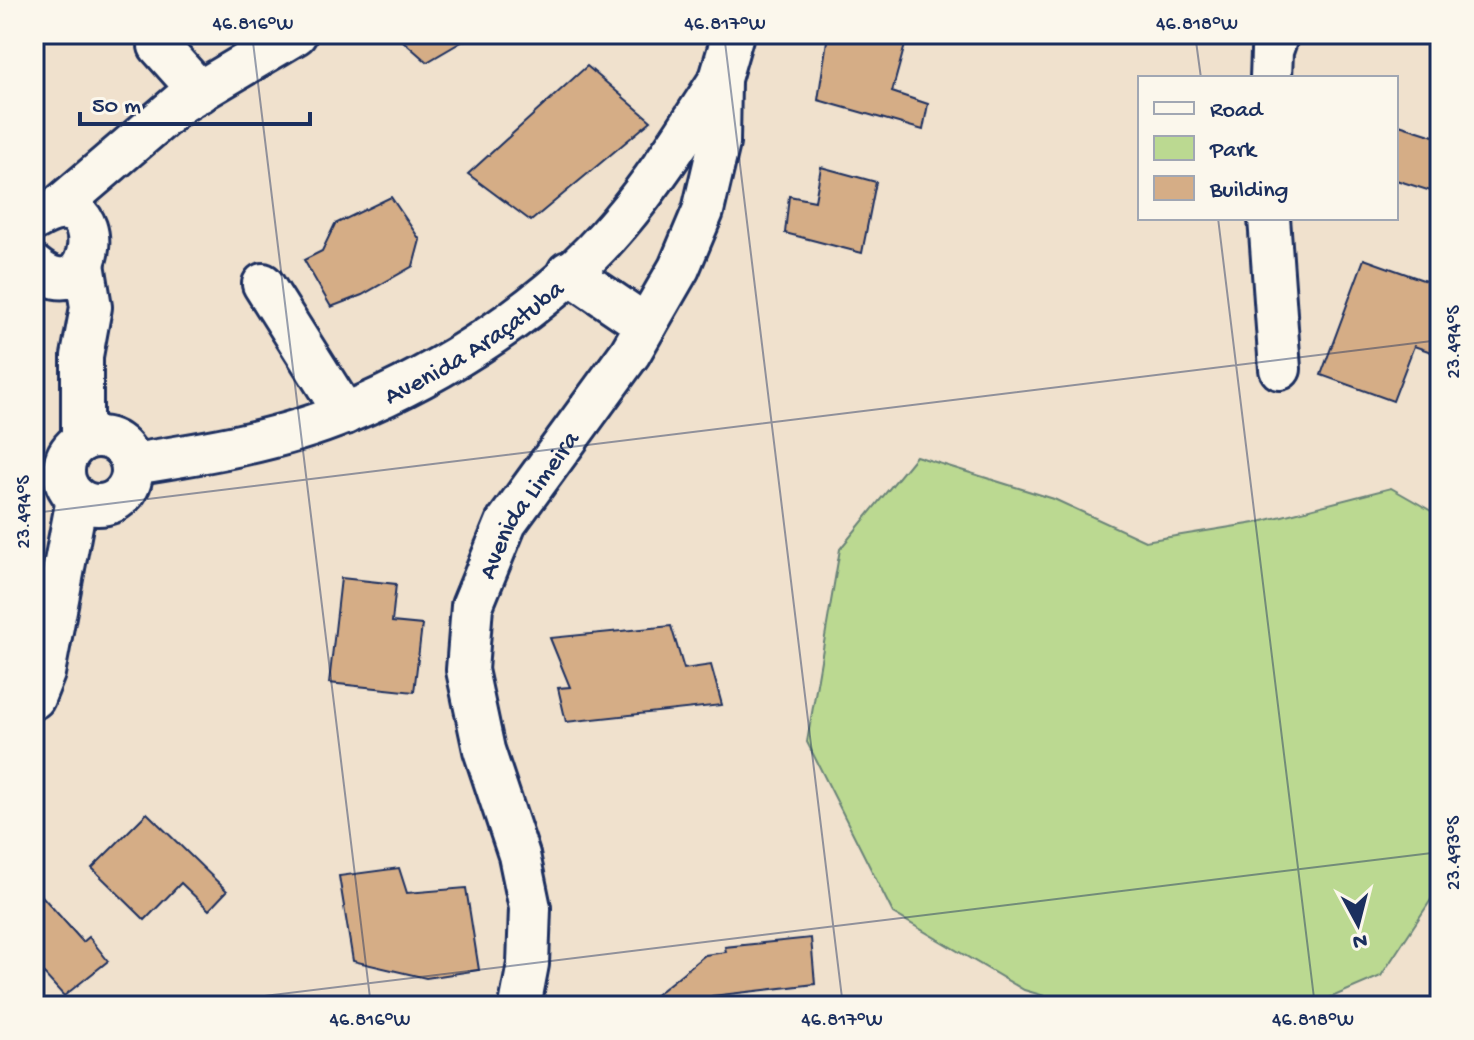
<svg xmlns="http://www.w3.org/2000/svg" width="1474" height="1040" viewBox="0 0 1474 1040" font-family="'Gochi Hand',sans-serif">
<style>
.green{fill:#bbd991;stroke:#6b8478;stroke-width:2}
.building{fill:#d5ad86;stroke:#1b2f5e;stroke-width:2}
.lines{fill:none;stroke-linecap:round;stroke-linejoin:round}
.minor-casing{stroke:#1b2f5e;stroke-width:46}
.minor{stroke:#fbf7ec;stroke-width:40}
.ticks{fill:none;stroke:#1b2f5e;stroke-width:2;stroke-opacity:0.45}
.labels{text-anchor:middle;stroke-width:7;stroke-linejoin:round;paint-order:stroke}
.street-label{font-size:26px;fill:#1b2f5e;stroke:#fbf7ec}
.neatline{fill:none;stroke:#1b2f5e;stroke-width:3}
.ticks-label{font-size:20px;text-anchor:middle;fill:#1b2f5e}
</style>
<rect width="100%" height="100%" fill="#f0e1cd"/>
<filter id="ink" filterUnits="userSpaceOnUse"><feTurbulence type="fractalNoise" baseFrequency=".0125" numOctaves="2"/><feDisplacementMap in="SourceGraphic" scale="16" xChannelSelector="R" yChannelSelector="G"/><feConvolveMatrix kernelMatrix="1 2 1 2 8 2 1 2 1" color-interpolation-filters="sRGB"/></filter>
<g filter="url(#ink)">
<polygon class="green" points="916,456 1054,499 1145,541 1255,523 1391,488 1440,516 1440,886 1381,976 1311,1006 1079,1006 1024,990 893,913 807,742 840,549"/>
<g class="building">
<polygon points="395,34 475,34 427,62"/>
<polygon points="828,34 908,34 892,92 928,104 923,130 818,100"/>
<polygon points="587,66 651,121 531,221 468,174"/>
<polygon points="1396,124 1440,138 1440,194 1396,180"/>
<polygon points="821,167 876,182 862,253 785,233 789,196 815,201"/>
<polygon points="391,197 420,240 413,266 362,295 331,307 304,260 322,251 335,224"/>
<polygon points="1364,259 1440,286 1440,355 1414,346 1393,401 1321,375"/>
<polygon points="341,578 396,584 392,622 422,625 414,692 329,683"/>
<polygon points="671,626 684,669 711,665 722,705 566,722 558,688 570,687 550,638"/>
<polygon points="147,813 227,891 209,910 181,883 145,920 92,868"/>
<polygon points="399,868 407,893 466,888 479,970 426,978 353,961 339,876"/>
<polygon points="34,887 83,942 89,937 108,961 64,996 34,963"/>
<polygon points="811,938 815,984 712,996 699,1006 642,1006 705,955 726,952 725,947"/>
</g>
<g class="lines">
<defs>
<g id="minor">
<polyline points="159,46 200,92"/>
<polyline points="1271,78 1272,51 1278,34"/>
<polyline points="55,210 180,103 296,34"/>
<polyline points="1269,218 1280,369"/>
<path d="M34,266C100,321 112,172 36,219"/>
<polyline points="568,272 646,325"/>
<polyline points="263,284 345,414"/>
<circle cx="98" cy="471" r="34"/>
<polyline points="82,441 82,356 91,307 84,264"/>
<path id="s1" d="M133,464C203,453 279,441 346,413C444,373 550,305 619,223C657,178 688,128 720,79"/>
<polyline points="34,698 44,673 77,499"/>
<path id="s2" d="M520,1006L528,964L530,908L519,855L484,750L467,670L472,606L506,523L630,353L679,268L703,211L719,143L720,79L733,34"/>
</g>
</defs>
<use href="#minor" class="minor-casing"/>
<use href="#minor" class="minor"/>
</g>
</g>
<path class="ticks" d="M252,34L371,1006M724,34L843,1006M1195,34L1201,78M1218,218L1315,1006M34,513L1440,340M183,1006L1440,852"/>
<g class="labels">
<g class="street-label">
<text dy="9" stroke="none"><textPath href="#s1" startOffset="366">Avenida Araçatuba</textPath></text>
<text dy="9" stroke="none"><textPath href="#s2" startOffset="526">Avenida Limeira</textPath></text>
</g>
</g>
<rect width="1474" height="1040" fill="none" stroke="#fbf7ec" stroke-width="88"/>
<rect x="1138" y="76" width="260" height="144" fill="#fbf7ec" stroke="#a1a7b3" stroke-width="2"/>
<rect x="1154" y="102" width="40" height="12" fill="#fbf7ec" stroke="#a1a7b3" stroke-width="2"/>
<text x="1210" y="116" font-size="24" fill="#1b2f5e">Road</text>
<rect x="1154" y="136" width="40" height="24" fill="#bbd991" stroke="#a1a7b3" stroke-width="2"/>
<text x="1210" y="156" font-size="24" fill="#1b2f5e">Park</text>
<rect x="1154" y="176" width="40" height="24" fill="#d5ad86" stroke="#a1a7b3" stroke-width="2"/>
<text x="1210" y="196" font-size="24" fill="#1b2f5e">Building</text>
<g transform="translate(1358 924) rotate(173)" stroke="#fbf7ec" stroke-width="6" paint-order="stroke">
<path d="M0-6L14 30L0 20L-14 30Z" fill="#1b2f5e"/>
<text y="-12" font-size="22" font-weight="bold" text-anchor="middle" fill="#1b2f5e">N</text>
</g>
<path d="M80 112v12h230v-12" fill="none" stroke="#1b2f5e" stroke-width="4"/>
<text x="92" y="112" font-size="24" fill="#1b2f5e" stroke="#fbf7ec" stroke-width="6" paint-order="stroke">50 m</text>
<rect x="44" y="44" width="1386" height="952" class="neatline"/>
<g class="ticks-label">
<text x="253" y="29">46.816°W</text>
<text x="725" y="29">46.817°W</text>
<text x="1197" y="29">46.818°W</text>
<text transform="translate(1452 342) rotate(-90)" y="7">23.494°S</text>
<text transform="translate(22 512) rotate(-90)" y="7">23.494°S</text>
<text transform="translate(1452 853) rotate(-90)" y="7">23.493°S</text>
<text x="370" y="1025">46.816°W</text>
<text x="842" y="1025">46.817°W</text>
<text x="1313" y="1025">46.818°W</text>
</g>
</svg>
